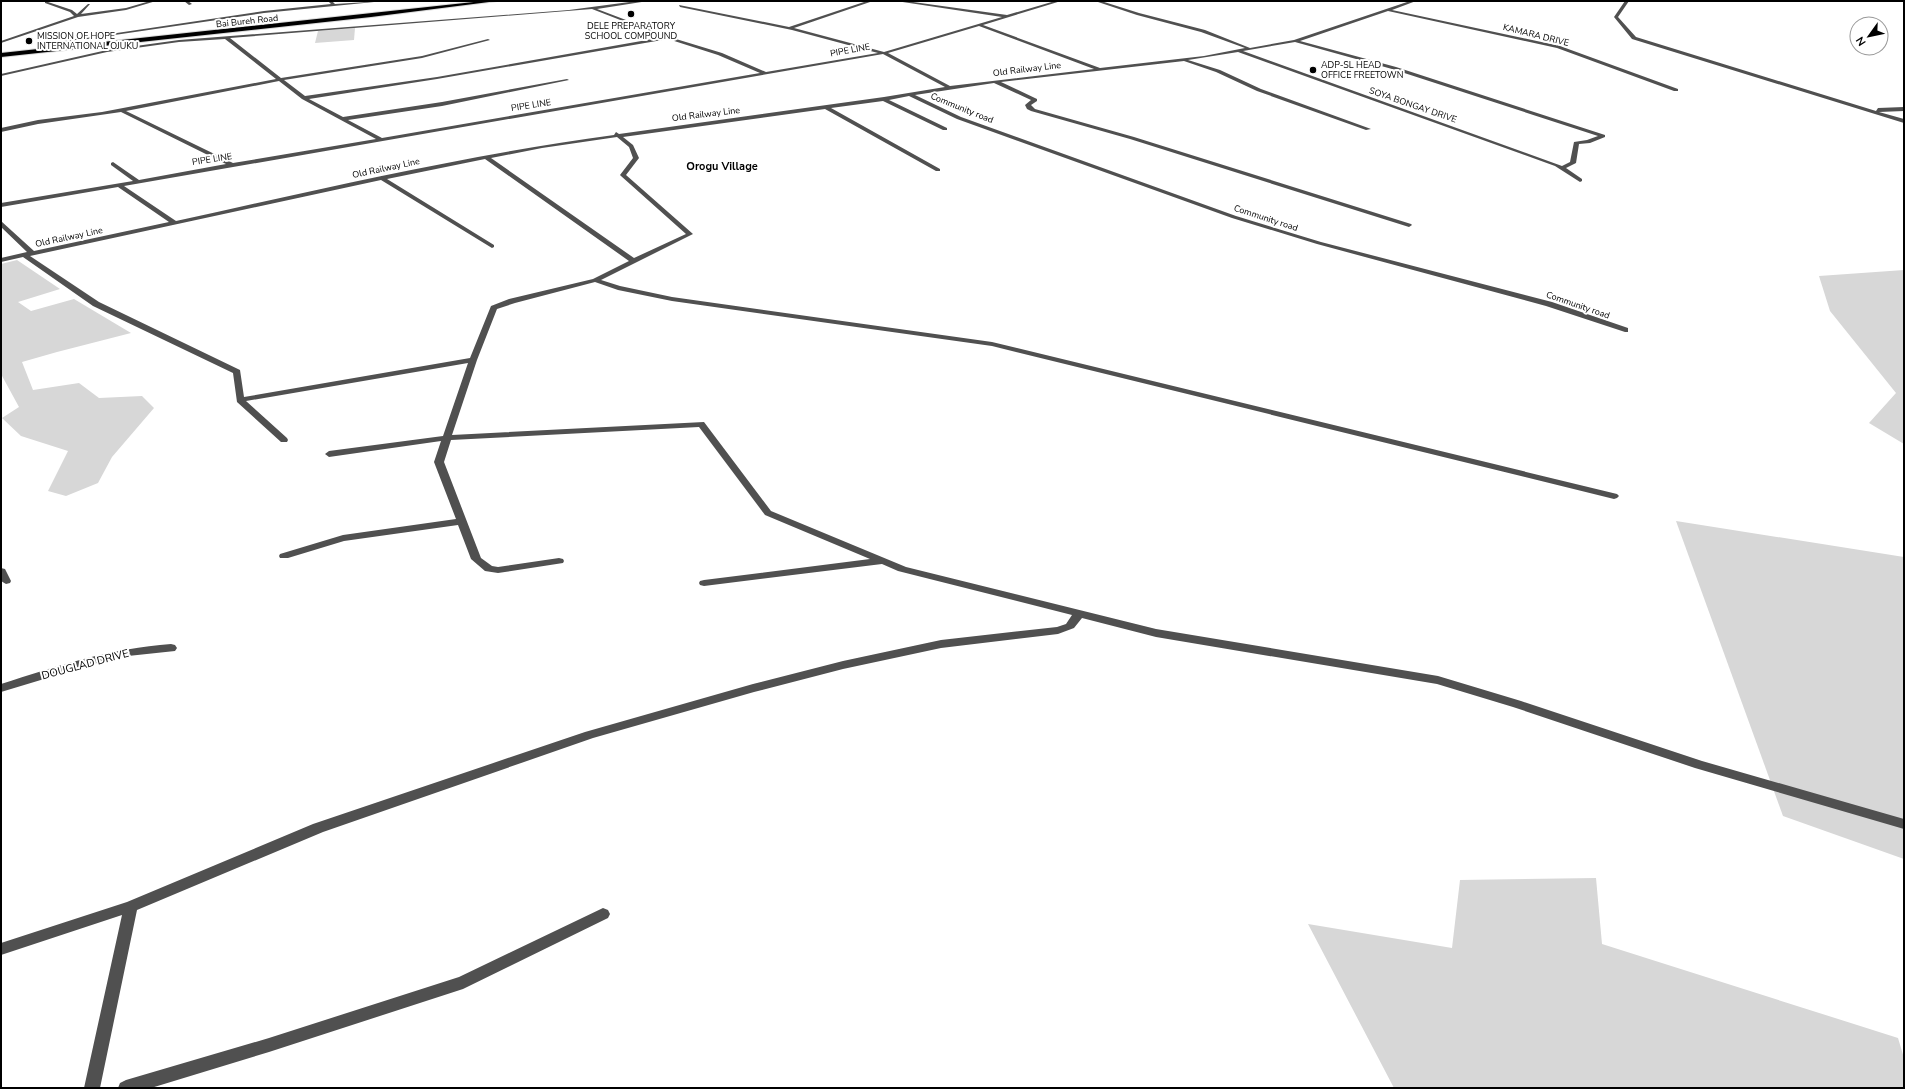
<svg xmlns="http://www.w3.org/2000/svg" width="1905" height="1089" viewBox="0 0 1905 1089" font-family="'Nunito Sans',sans-serif">
<style>
.green{fill:#d7d7d7}
.lines{fill:none;stroke-linecap:round;stroke-linejoin:round}
.highway-casing{stroke:#dbdbdb;stroke-width:2}
.minor{fill:#505050;fill-rule:evenodd}
.highway{fill:#000;fill-rule:evenodd}
.poi-dot{fill:#000;stroke:#fff;stroke-width:1.5}
.labels{text-anchor:middle;stroke-width:4;stroke-linejoin:round;paint-order:stroke}
.far-street-label{font-size:9px;fill:#000;stroke:#fff}
.far-poi-label{font-size:9px;fill:#000;stroke:#fff;text-anchor:start}
.far-quarter-label{font-size:11px;font-weight:bold;fill:#000;stroke:#fff}
.street-label{font-size:11px;fill:#000;stroke:#fff}
</style>
<rect width="100%" height="100%" fill="#fff"/>
<g class="green">
<polygon points="355,28 354,40 315,43 318,31"/>
<polygon points="17,260 60,289 18,302 31,311 74,299 131,333 57,352 22,362 33,390 79,383 99,398 142,396 154,408 112,457 98,483 66,496 48,491 68,451 21,436 2,418 19,407 1,374 1,264"/>
<polygon points="1904,270 1904,444 1869,423 1896,393 1830,311 1819,276"/>
<polygon points="1676,521 1904,557 1904,859 1783,816"/>
<polygon points="1596,878 1602,944 1898,1038 1904,1058 1904,1088 1394,1088 1308,924 1452,948 1460,880"/>
</g>
<g class="lines">
<defs>
<polygon id="highway" points="483,1 497,1 371,17 1,57 1,53"/>
</defs>
<use href="#highway" class="highway-casing"/>
<g class="minor">
<polygon points="45,1 72,10 77,14 88,4 90,4 81,14 126,8 150,1 156,1 126,10 78,17 1,43 1,41 74,16 70,12 45,3"/>
<polygon points="184,1 188,1 192,4 189,5"/>
<polygon points="328,1 332,1 335,4 384,1 264,13 60,43 78,44 76,46 43,44 264,11 331,4"/>
<path d="M637,1H648L597,9L676,39L722,53L766,72L878,53L792,30L680,7L679,5L789,27L867,1H873L794,28L884,52L1002,17L896,1H906L1007,15L1055,1H1061L983,25L1100,68L1204,56L1245,48L1201,32L1137,15L1095,1H1101L1139,13L1205,30L1250,48L1294,40L1410,1H1416L1392,10L1560,46L1678,89V91H1674L1557,48L1388,11L1300,41L1396,67L1605,135V137L1590,143L1579,144L1576,163L1566,168L1582,179V181L1580,182L1555,166L1238,52L1188,60L1220,70L1261,89L1371,129L1366,130L1257,91L1216,72L1184,61L1001,82L1037,99V101L1031,105L1035,109L1134,137L1411,224L1412,225L1409,227L1130,139L1031,111L1027,109L1025,105L1031,100L994,83L915,95L961,117L1236,216L1321,242L1552,302L1628,328V332H1625L1546,306L1317,244L1232,218L957,119L909,96L889,100L947,128V130H943L883,101L831,108L940,169V171H936L825,109L623,137L633,145L639,158L626,175L693,234L601,280L620,286L672,297L992,342L1617,494L1619,496L1617,498L1614,499L992,346L672,301L618,290L595,282L515,303L497,309L477,360L452,435L704,422L771,511L906,567L1156,629L1438,676L1521,701L1702,761L1904,819V829L1695,768L1513,707L1437,684L1156,637L1082,618L1074,628L1058,634L941,648L843,669L754,692L593,738L323,832L137,910L100,1088H84L122,915L1,955V943L127,902L313,824L585,732L753,684L843,661L941,640L1057,627L1066,624L1072,615L898,571L882,564L704,586L700,585L699,583L700,581L704,580L870,559L765,515L699,427L451,440L444,462L481,558L492,566L498,567L559,558L563,559L564,561L563,563L498,573L485,571L471,559L458,525L344,541L288,558H280L279,556L280,554L343,535L456,519L434,462L441,441L329,457L325,454L329,451L443,436L468,363L246,401L287,438L288,440L287,442H281L237,402L233,373L93,306L23,257L1,262V258L27,252L1,227V221L34,251L169,222L118,187L1,207V203L133,181L111,165V163L113,162L139,180L226,164L121,112L38,124L1,132V128L38,120L102,112L276,79L225,39L179,42L107,52L1,76V74L107,50L179,40L569,10ZM592,9L664,37L437,77L305,96L284,80L422,58L490,40L488,39L422,56L281,78L230,38ZM979,26L1094,69L950,86L888,53ZM668,39L718,55L760,73L382,138L348,120L442,106L569,80L567,79L442,102L343,117L309,99L437,79ZM1295,42L1392,69L1598,136L1587,140L1574,142L1570,162L1562,166L1243,51ZM883,54L945,87L884,97L619,134L616,132L614,135C466,155 321,189 176,221L124,186ZM279,81L302,99L376,139L233,163L126,111ZM617,137L629,147L633,158L620,175L621,176L686,234L634,258L491,158L542,148ZM485,159L629,261L593,279L509,299L491,306L470,358L244,397L240,370L99,302L30,256L381,180L492,248L494,247V245L387,179Z"/>
<polygon points="1625,1 1629,1 1618,17 1636,37 1876,111 1878,108 1904,107 1904,111 1879,112 1904,119 1904,123 1632,39 1614,17"/>
<polygon points="1,568 5,569 11,581 10,583 6,584 1,581"/>
<path d="M171,644L175,645L177,648L175,651L128,656L107,660L1,692V684C57,666 112,648 171,644Z"/>
<polygon points="603,908 608,910 610,914 608,918 463,989 269,1052 151,1088 118,1088 120,1083 126,1080 269,1038 459,977"/>
</g>
<use href="#highway" class="highway"/>
</g>
<g class="poi-dot">
<circle cx="631" cy="14" r="4"/>
<circle cx="29" cy="41" r="4"/>
<circle cx="1313" cy="70" r="4"/>
</g>
<g class="labels">
<g class="far-street-label">
<text transform="translate(247 21) rotate(-6)" y="3">Bai Bureh Road</text>
<text transform="translate(1536 35) rotate(14)" y="3">KAMARA DRIVE</text>
<text transform="translate(850 50) rotate(-10)" y="3">PIPE LINE</text>
<text transform="translate(1027 69) rotate(-7)" y="3">Old Railway Line</text>
<text transform="translate(531 105) rotate(-9)" y="3">PIPE LINE</text>
<text transform="translate(1413 105) rotate(19)" y="3">SOYA BONGAY DRIVE</text>
<text transform="translate(962 108) rotate(22)" y="3">Community road</text>
<text transform="translate(706 114) rotate(-7)" y="3">Old Railway Line</text>
<text transform="translate(212 159) rotate(-9)" y="3">PIPE LINE</text>
<text transform="translate(386 168) rotate(-12)" y="3">Old Railway Line</text>
<text transform="translate(1266 218) rotate(18)" y="3">Community road</text>
<text transform="translate(69 237) rotate(-12)" y="3">Old Railway Line</text>
<text transform="translate(1578 305) rotate(19)" y="3">Community road</text>
</g>
<g class="far-poi-label">
<text x="631" y="29" text-anchor="middle">DELE PREPARATORY<tspan x="631" dy="10">SCHOOL COMPOUND</tspan></text>
<text x="37" y="39">MISSION OF HOPE<tspan x="37" dy="10">INTERNATIONAL OJUKU</tspan></text>
<text x="1321" y="68">ADP-SL HEAD<tspan x="1321" dy="10">OFFICE FREETOWN</tspan></text>
</g>
<g class="far-quarter-label">
<text x="722" y="170">Orogu Village</text>
</g>
<g class="street-label">
<text transform="translate(85 664) rotate(-15)" y="4">DOUGLAD DRIVE</text>
</g>
</g>
<rect width="1905" height="1089" fill="none" stroke="#000000" stroke-width="4"/>
<g transform="translate(1869 36) rotate(237)"><circle r="19" fill="#ffffff" stroke="#999999"/>
<path d="M0-3L7 15L0 10L-7 15Z" fill="#000000"/>
<text y="-6" font-size="11" font-weight="bold" text-anchor="middle" fill="#000000">N</text>
</g>
</svg>
